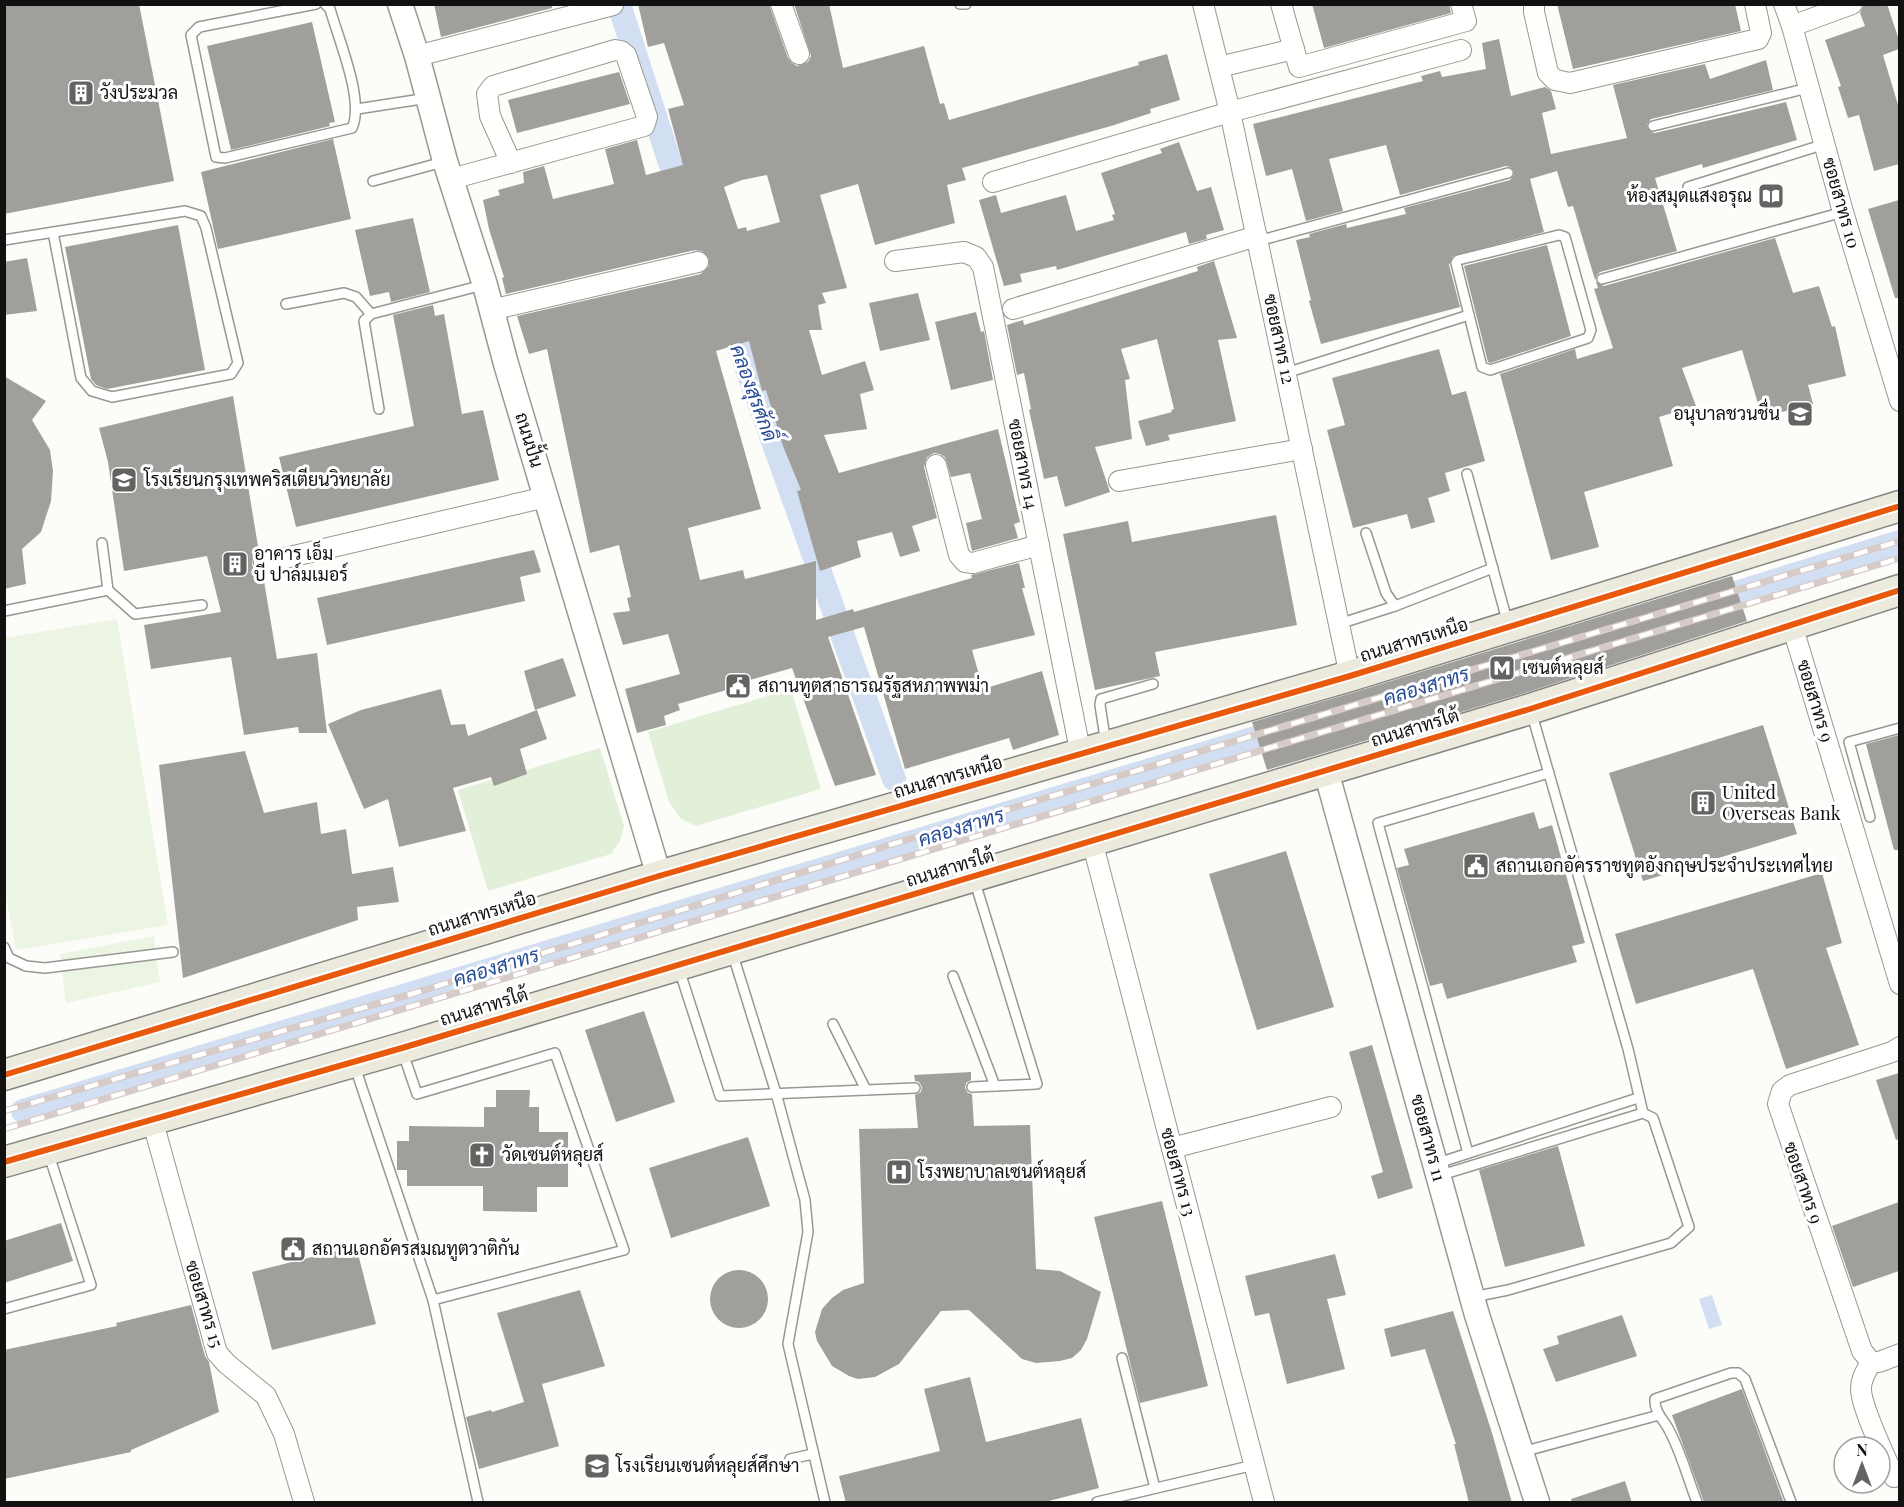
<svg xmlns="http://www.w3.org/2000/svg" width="1904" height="1507" viewBox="0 0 1904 1507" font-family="'Playfair Display',Sarabun,serif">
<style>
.green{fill:#e2f0da}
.pitch{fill:#ecf4e4}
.water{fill:#d2dff2}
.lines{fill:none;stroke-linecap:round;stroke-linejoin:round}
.canal{stroke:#d2dff2;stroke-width:24}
.building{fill:#a09f9c;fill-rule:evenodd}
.service-casing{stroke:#979795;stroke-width:12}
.minor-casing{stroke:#979795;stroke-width:22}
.tertiary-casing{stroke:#979795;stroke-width:27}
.primary-casing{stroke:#848482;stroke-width:33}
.service{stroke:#fffffe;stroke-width:9}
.minor{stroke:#fffffe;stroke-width:20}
.tertiary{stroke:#fffffe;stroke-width:24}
.primary{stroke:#ebeadd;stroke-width:30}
.rail-casing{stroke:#d7cbc8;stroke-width:7}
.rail{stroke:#fff;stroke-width:4.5;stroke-dasharray:14;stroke-linecap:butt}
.cycleway-casing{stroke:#fff;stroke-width:10}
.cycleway{stroke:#e8590c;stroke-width:6}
.labels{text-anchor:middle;stroke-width:6;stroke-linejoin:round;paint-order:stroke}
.poi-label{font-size:18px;fill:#111;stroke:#fff;text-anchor:start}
.street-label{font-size:18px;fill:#111;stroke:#fff}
.water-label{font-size:20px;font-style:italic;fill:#274c96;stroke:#fff}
</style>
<rect width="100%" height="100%" fill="#fcfcf8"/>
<g class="green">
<polygon points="791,689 821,789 696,826 681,819 669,802 648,732"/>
<polygon points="600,748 624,826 620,841 611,854 488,891 458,790"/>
</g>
<g class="pitch">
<polygon points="117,619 168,925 16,950 4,885 5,638"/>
<polygon points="154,936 160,982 66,1003 60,954"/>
</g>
<polygon class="water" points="1712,1295 1722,1325 1709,1329 1699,1299"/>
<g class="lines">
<g class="canal">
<polyline points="619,4 669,160 702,243 894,779"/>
<polyline points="1707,602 1900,542"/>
<polyline points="23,1111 1289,728"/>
</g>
</g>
<g class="building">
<polygon points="4,4 139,4 174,181 4,214"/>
<polygon points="434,4 552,4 552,8 441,37"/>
<path d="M638,4H769L788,58L792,63L797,66L808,62L811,56L794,4H829L843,68L924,46L940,104L944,103L949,120L1118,71L1139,65L1138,62L1167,54L1180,100L1150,109L1151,113L1111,126L962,168L966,180L947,185L955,223L875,245L858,184L820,195L847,288L822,293L826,303L818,305L822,330H809L822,375L865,361L874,390L860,394L867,429L824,435L839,473L998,429L1020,522L1014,524L1018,538L972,551L966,523L982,519L970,473L951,477L945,457L940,454L934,453L927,457L924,467L937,518L912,526L920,551L900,557L892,532L857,541L861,557L820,571L797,491L801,490L783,446L766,390L762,391L749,341L716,351L761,509L688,528L700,580L743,570L745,579L816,561V620L853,609L854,612L972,578L971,575L1019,563L1025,588H1022L1035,635L972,650L983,689L1042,671L1059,735L1013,750L1009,738L905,769L864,627L828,637L876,775L835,786L792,668L739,683L740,686L678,704L680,710L664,716L666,725L637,733L625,689L680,674L668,634L623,645L613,613L630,611L627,598L631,597L619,545L590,553L547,349L529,354L517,316L701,274L709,266V259L702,251L695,250L506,294L502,278L504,277L489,229L483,200L500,195L498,190L524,183L523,172L544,166L553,199L614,184L605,149L637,140L646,175L683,165L668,109L684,105L664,43L648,47ZM767,175L780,222L747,231L746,227L738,229L724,187L742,180Z"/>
<polygon points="1312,4 1449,4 1451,13 1324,48"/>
<polygon points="1557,4 1735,4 1741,31 1573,69"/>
<polygon points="1864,4 1887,4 1899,40 1899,49 1883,55 1899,108 1899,164 1874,171 1859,115 1848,118 1838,87 1841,86 1825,40 1865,26 1860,13"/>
<polygon points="312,22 335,122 329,123 330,126 231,150 207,46"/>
<polygon points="1499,39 1511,96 1545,87 1551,91 1556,109 1542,113 1551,154 1627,138 1613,85 1705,64 1710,79 1766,60 1773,90 1651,119 1647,124 1647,128 1651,132 1655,133 1786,102 1797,140 1703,168 1702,164 1655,178 1677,251 1600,272 1597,275 1595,280 1573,206 1568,207 1557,171 1530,179 1544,232 1453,256 1449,265 1460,307 1321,344 1309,301 1311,300 1296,240 1310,237 1309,234 1346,224 1347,228 1406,214 1404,208 1510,180 1514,175 1514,171 1510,167 1506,166 1400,195 1386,145 1329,159 1343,211 1306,221 1292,169 1266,176 1253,124 1423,81 1421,76 1440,71 1442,77 1486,69 1482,43"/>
<polygon points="619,72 630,104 517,133 508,100"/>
<polygon points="333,139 351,219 218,249 201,172"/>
<polygon points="1179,142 1197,191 1211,187 1224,230 1206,235 1207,239 1189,244 1186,232 1057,270 1056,266 1020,274 1022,282 1004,286 979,200 996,195 1001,213 1066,195 1076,231 1114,220 1112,215 1115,214 1101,173 1162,153 1160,149"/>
<polygon points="1899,200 1899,298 1895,298 1868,209"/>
<polygon points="413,218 430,292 391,302 389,292 370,296 355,230"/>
<polygon points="178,225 205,370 107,389 96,385 91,379 65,247"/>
<polygon points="1775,238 1793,293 1819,286 1832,327 1835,326 1846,376 1808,385 1813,404 1762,417 1742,350 1682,368 1696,406 1659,417 1673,466 1584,492 1599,547 1551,560 1500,374 1575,349 1577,359 1613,348 1594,289 1598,288 1596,282 1604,286"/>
<polygon points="1547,245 1571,336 1490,363 1488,362 1464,266"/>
<polygon points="27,258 37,311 4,315 4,262"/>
<polygon points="1214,261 1237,338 1218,340 1236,421 1168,435 1170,440 1146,446 1138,421 1172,412 1171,410 1174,409 1157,339 1121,349 1130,379 1125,380 1132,439 1095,447 1110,492 1065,507 1057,476 1044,479 1029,410 1031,409 1024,373 1017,375 1007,325 1023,320 1024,325 1198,271 1197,267"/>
<polygon points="918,293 930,340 880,351 869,303"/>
<polygon points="433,305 435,316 444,314 462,414 483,410 499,480 296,527 279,457 414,426 393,315"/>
<polygon points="976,312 981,332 984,331 993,380 951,390 935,322"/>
<polygon points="1439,349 1452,395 1466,391 1485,461 1445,473 1450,491 1428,498 1435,522 1411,529 1407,514 1353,528 1327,430 1345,425 1332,378"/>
<polygon points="4,376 46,401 32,420 50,450 53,471 51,501 41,532 22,549 26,584 4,589"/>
<polygon points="233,396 259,552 253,559 252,565 256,572 263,575 277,659 317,653 327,733 299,733 298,727 244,735 231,657 151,669 144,625 221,612 207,556 124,571 108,462 99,428"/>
<polygon points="1276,515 1297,625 1155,652 1160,676 1095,690 1063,534 1128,521 1132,542"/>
<polygon points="534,550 541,572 520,577 525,601 327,645 317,598"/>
<polygon points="1732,576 1747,621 1525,693 1267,770 1252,722 1355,692"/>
<polygon points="563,658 576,696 535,710 524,671"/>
<polygon points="441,689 451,725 465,724 468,736 537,710 547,739 520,749 527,774 494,786 491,777 453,788 466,831 399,847 388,799 364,809 328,724 361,710"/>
<polygon points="1763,725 1797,834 1643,881 1609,773"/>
<polygon points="1899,735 1899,850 1894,850 1866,744"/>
<polygon points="245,751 264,813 317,802 321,834 346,829 352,874 393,867 399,902 357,907 358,920 183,978 159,765"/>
<polygon points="1534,812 1539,829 1552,825 1585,943 1572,946 1577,962 1447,999 1442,983 1430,986 1397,868 1409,865 1404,849"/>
<polygon points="1286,851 1334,1007 1257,1030 1209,874"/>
<polygon points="1822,873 1842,943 1826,948 1859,1045 1786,1069 1753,969 1636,1004 1615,934"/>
<polygon points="644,1011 675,1102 616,1122 585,1030"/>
<polygon points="1372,1045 1413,1188 1378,1199 1371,1176 1383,1172 1349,1052"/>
<polygon points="971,1072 971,1080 966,1083 965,1088 968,1093 972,1094 974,1126 1030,1125 1036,1269 1060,1271 1101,1292 1087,1339 1081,1350 1072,1358 1060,1361 1036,1363 1022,1359 969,1310 941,1311 899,1364 875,1377 858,1379 849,1376 832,1366 817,1341 815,1332 822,1309 832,1298 843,1290 864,1283 859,1129 918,1128 915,1095 921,1092 922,1087 919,1082 915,1081 914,1075"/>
<polygon points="1899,1073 1899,1139 1896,1140 1876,1080"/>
<polygon points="496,1090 530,1090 529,1107 539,1107 539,1132 568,1132 568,1187 537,1187 537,1212 483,1211 483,1186 407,1186 407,1170 397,1170 397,1141 409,1141 409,1126 484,1127 484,1107 496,1107"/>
<polygon points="748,1137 770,1206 671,1238 649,1168"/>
<polygon points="1558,1146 1585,1246 1505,1267 1479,1170"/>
<polygon points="1162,1201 1208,1386 1140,1403 1094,1217"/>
<polygon points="1899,1202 1899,1271 1853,1287 1832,1226"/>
<polygon points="61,1223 73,1261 4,1283 4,1241"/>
<polygon points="356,1246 376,1324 272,1350 252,1272"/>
<polygon points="1335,1254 1346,1295 1327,1299 1345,1369 1287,1384 1269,1313 1255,1316 1245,1276"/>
<circle cx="739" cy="1299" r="29"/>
<polygon points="580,1290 605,1366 542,1384 559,1446 479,1469 466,1417 491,1410 492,1412 524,1402 497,1313"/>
<polygon points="191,1305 205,1356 209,1362 219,1412 131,1450 131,1452 4,1479 4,1350 117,1326 116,1323"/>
<polygon points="1453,1311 1492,1433 1512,1503 1469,1503 1454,1444 1456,1444 1425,1349 1391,1357 1384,1329"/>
<polygon points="1622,1315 1637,1356 1556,1382 1543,1349 1559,1344 1557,1336"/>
<polygon points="970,1377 986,1442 1081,1418 1099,1488 1041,1503 846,1503 839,1476 940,1451 924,1389"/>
<polygon points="1742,1389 1784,1503 1704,1502 1672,1415"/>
<polygon points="1625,1481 1632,1503 1572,1503 1571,1499"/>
</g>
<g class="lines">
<defs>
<g id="service">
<path d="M316,4L199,27L191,35L216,157L225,158L352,128C365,101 338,38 330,9L325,4"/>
<polyline points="960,4 966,4"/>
<polyline points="357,109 428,98"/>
<polyline points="1653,126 1808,88"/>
<polyline points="373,181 443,162"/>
<polyline points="1688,187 1825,144"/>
<polygon points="1559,235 1565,237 1591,330 1588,338 1490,370 1482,367 1456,263 1458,260"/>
<polyline points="4,240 185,211 201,216 206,228 238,363 231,374 112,397 92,391 81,378 53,232"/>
<polyline points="1258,241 1508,173"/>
<polyline points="1602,279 1843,212"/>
<polyline points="286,304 344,293 356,297 371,314"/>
<polyline points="1286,373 1469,315"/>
<polyline points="379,409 364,321 371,314 483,285"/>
<polyline points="1467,474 1508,624"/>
<polyline points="1366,533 1386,593 1395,606 1493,568"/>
<polyline points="102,543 108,590"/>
<polyline points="4,611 108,590 135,614 202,605"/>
<polyline points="1339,624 1395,606"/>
<polyline points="1531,711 1628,1049 1643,1113"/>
<polyline points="1106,744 1100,705 1101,699 1153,684"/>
<polyline points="1870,817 1849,742 1900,728"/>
<polyline points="4,947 9,958 26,966 45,968 173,952"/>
<polyline points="732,952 776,1093 805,1200 808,1232 788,1344 825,1502"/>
<polyline points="679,969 720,1096 915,1088"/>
<polyline points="953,976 995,1086"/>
<polyline points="833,1024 866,1090"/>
<polyline points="403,1053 417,1094 555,1053 624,1250 433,1300"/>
<polyline points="355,1067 433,1300 478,1502"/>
<polyline points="972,1087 1037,1084 974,879"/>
<polyline points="1468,1153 1378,823 1549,773"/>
<polyline points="1435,1164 1638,1098"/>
<polyline points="1438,1176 1643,1113 1653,1118 1689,1227 1671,1243 1508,1290 1473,1297"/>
<polyline points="4,1309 91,1285 48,1152"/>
<polyline points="1122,1358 1155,1488"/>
<polyline points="1522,1452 1659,1415"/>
<polyline points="790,1459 813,1454"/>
<polyline points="1097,1502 1254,1465"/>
<path d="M1697,1502C1688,1479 1681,1452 1669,1430C1664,1420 1654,1412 1655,1399L1731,1373H1738L1745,1379L1791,1502"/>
</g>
<g id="minor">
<polyline points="781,4 799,54"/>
<polyline points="1203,4 1230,112 1350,676"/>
<polyline points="1281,4 1299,67 1466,21 1461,4"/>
<polyline points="1534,4 1534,12 1548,73 1555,80 1570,83 1758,39 1761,33 1755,4"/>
<polyline points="1784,4 1792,26 1843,212 1900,401"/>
<polyline points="1792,26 1852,4"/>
<polyline points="417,56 613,5"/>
<polyline points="1219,67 1294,49"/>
<polyline points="451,179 644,126 647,117 626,55 621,51 615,50 493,86 487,94 490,116 511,163"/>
<polyline points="993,182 1230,112 1461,50"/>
<polyline points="895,261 964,252 976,257 983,267 1081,755"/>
<polyline points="1013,309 1257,236"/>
<polyline points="491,310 698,262"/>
<polyline points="936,465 959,555 965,562 973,563 1039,545"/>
<polyline points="1119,481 1302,449"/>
<polyline points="264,563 546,497"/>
<polyline points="1792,625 1900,984"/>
<polyline points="1092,841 1264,1502"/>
<polyline points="1900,1047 1892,1052 1790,1085 1782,1091 1778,1104 1862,1351 1871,1362 1879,1362 1900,1354"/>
<polyline points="152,1119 217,1353 227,1364 266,1396 284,1434 304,1502"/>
<polyline points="1172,1148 1331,1107"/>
<path d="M1871,1362C1867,1370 1861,1378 1861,1388C1860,1405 1886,1458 1894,1477"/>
</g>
<g id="tertiary">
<polyline points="400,4 417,56 445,161 485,285 506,364 659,876"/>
<polyline points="1326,771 1477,1315 1537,1502"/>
</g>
<g id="primary">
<polyline points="4,1075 659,876 1350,676 1900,506"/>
<polyline points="4,1162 402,1048 1294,780 1530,709 1900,590"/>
</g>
</defs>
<use href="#service" class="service-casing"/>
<use href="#minor" class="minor-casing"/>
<use href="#tertiary" class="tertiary-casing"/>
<use href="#primary" class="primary-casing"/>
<use href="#service" class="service"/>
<use href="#minor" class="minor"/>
<use href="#tertiary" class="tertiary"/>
<use href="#primary" class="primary"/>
<defs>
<g id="rail">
<polyline points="4,1111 418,992 896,843 1900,541"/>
<polyline points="4,1129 1900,558"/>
</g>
</defs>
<use href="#rail" class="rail-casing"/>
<use href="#rail" class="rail"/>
<defs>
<g id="cycleway">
<polyline points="4,1075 659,876 1350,676 1900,506"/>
<polyline points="4,1162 402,1048 1294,780 1530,709 1900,590"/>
</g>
</defs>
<use href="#cycleway" class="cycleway-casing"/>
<use href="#cycleway" class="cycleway"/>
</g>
<defs>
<symbol id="building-square" viewBox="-11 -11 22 22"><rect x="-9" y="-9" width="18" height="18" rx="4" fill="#636362" stroke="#fff"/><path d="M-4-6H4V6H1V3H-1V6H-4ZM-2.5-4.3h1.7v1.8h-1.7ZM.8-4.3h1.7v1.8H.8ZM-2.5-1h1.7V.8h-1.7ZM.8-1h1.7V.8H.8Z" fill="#fff"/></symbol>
<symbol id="library-square" viewBox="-11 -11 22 22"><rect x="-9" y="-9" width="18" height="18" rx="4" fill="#636362" stroke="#fff"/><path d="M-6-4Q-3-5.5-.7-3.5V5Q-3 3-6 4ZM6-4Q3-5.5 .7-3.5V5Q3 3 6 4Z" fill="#fff"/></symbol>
<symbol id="school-square" viewBox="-11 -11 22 22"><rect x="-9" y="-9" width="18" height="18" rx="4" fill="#636362" stroke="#fff"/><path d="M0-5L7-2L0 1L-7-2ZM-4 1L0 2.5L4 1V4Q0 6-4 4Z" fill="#fff"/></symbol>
<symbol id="metro-square" viewBox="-11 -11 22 22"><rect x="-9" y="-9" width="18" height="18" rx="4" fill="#636362" stroke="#fff"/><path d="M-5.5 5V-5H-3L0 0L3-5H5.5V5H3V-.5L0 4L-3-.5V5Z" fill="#fff"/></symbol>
<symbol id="civic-square" viewBox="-11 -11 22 22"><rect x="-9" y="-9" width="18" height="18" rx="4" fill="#636362" stroke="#fff"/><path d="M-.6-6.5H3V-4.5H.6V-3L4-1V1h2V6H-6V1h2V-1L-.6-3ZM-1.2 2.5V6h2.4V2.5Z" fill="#fff"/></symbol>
<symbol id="church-square" viewBox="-11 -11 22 22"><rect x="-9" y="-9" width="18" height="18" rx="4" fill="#636362" stroke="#fff"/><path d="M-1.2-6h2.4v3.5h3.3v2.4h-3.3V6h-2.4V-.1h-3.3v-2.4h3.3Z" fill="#fff"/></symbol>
<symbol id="hospital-square" viewBox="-11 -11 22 22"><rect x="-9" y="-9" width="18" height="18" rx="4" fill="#636362" stroke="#fff"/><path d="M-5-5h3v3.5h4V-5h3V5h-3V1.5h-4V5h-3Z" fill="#fff"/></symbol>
</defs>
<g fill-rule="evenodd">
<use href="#building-square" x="66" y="78" width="30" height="30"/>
<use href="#library-square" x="1756" y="181" width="30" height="30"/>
<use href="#school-square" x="1785" y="399" width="30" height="30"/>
<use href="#school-square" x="109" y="465" width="30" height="30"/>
<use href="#building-square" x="220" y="549" width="30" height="30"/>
<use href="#metro-square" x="1487" y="653" width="30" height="30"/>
<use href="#civic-square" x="723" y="671" width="30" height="30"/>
<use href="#building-square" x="1688" y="788" width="30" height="30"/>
<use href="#civic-square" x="1461" y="851" width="30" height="30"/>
<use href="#church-square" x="467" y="1140" width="30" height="30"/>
<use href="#hospital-square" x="884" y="1157" width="30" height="30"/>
<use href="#civic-square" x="278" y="1234" width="30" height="30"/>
<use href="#school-square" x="582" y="1451" width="30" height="30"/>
</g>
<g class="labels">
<g class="poi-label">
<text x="100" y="99">วังประมวล</text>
<text x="1752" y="202" text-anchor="end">ห้องสมุดแสงอรุณ</text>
<text x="1780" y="420" text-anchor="end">อนุบาลชวนชื่น</text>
<text x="144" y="486">โรงเรียนกรุงเทพคริสเตียนวิทยาลัย</text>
<text x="254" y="560">อาคาร เอ็ม<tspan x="254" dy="21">บี ปาล์มเมอร์</tspan></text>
<text x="1522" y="674">เซนต์หลุยส์</text>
<text x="758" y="692">สถานทูตสาธารณรัฐสหภาพพม่า</text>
<text x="1722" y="799">United<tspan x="1722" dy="21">Overseas Bank</tspan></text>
<text x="1496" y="872">สถานเอกอัครราชทูตอังกฤษประจำประเทศไทย</text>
<text x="502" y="1161">วัดเซนต์หลุยส์</text>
<text x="918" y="1178">โรงพยาบาลเซนต์หลุยส์</text>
<text x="312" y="1255">สถานเอกอัครสมณทูตวาติกัน</text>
<text x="616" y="1472">โรงเรียนเซนต์หลุยส์ศึกษา</text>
</g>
<g class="street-label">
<text transform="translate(1841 203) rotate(74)" y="6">ซอยสาทร 10</text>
<text transform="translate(1279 339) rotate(78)" y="6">ซอยสาทร 12</text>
<text transform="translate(529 440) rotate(73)" y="6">ถนนปั้น</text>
<text transform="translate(1023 464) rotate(79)" y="6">ซอยสาทร 14</text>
<text transform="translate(1414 640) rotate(-17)" y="6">ถนนสาทรเหนือ</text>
<text transform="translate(1815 701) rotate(73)" y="6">ซอยสาทร 9</text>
<text transform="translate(1415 728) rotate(-17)" y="6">ถนนสาทรใต้</text>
<text transform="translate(948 777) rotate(-16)" y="6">ถนนสาทรเหนือ</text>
<text transform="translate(950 868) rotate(-17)" y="6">ถนนสาทรใต้</text>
<text transform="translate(482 914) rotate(-17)" y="6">ถนนสาทรเหนือ</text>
<text transform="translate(484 1007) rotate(-17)" y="6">ถนนสาทรใต้</text>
<text transform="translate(1428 1138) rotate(75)" y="6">ซอยสาทร 11</text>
<text transform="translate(1178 1172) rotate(75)" y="6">ซอยสาทร 13</text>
<text transform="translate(1803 1183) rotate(71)" y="6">ซอยสาทร 9</text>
<text transform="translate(204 1304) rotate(73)" y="6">ซอยสาทร 15</text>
</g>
<g class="water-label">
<text transform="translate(754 393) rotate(70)" y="7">คลองสุรศักดิ์</text>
<text transform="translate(1426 686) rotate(-17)" y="7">คลองสาทร</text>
<text transform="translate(961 827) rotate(-17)" y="7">คลองสาทร</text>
<text transform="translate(496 967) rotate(-17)" y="7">คลองสาทร</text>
</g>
</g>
<rect width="1904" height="1507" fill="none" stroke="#111111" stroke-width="12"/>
<g transform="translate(1862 1465)"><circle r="28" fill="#ffffff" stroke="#a0a0a0" stroke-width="1.5"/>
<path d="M0-4.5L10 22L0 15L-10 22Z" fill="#636362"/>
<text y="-9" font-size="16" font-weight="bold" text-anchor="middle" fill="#111111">N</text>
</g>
</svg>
